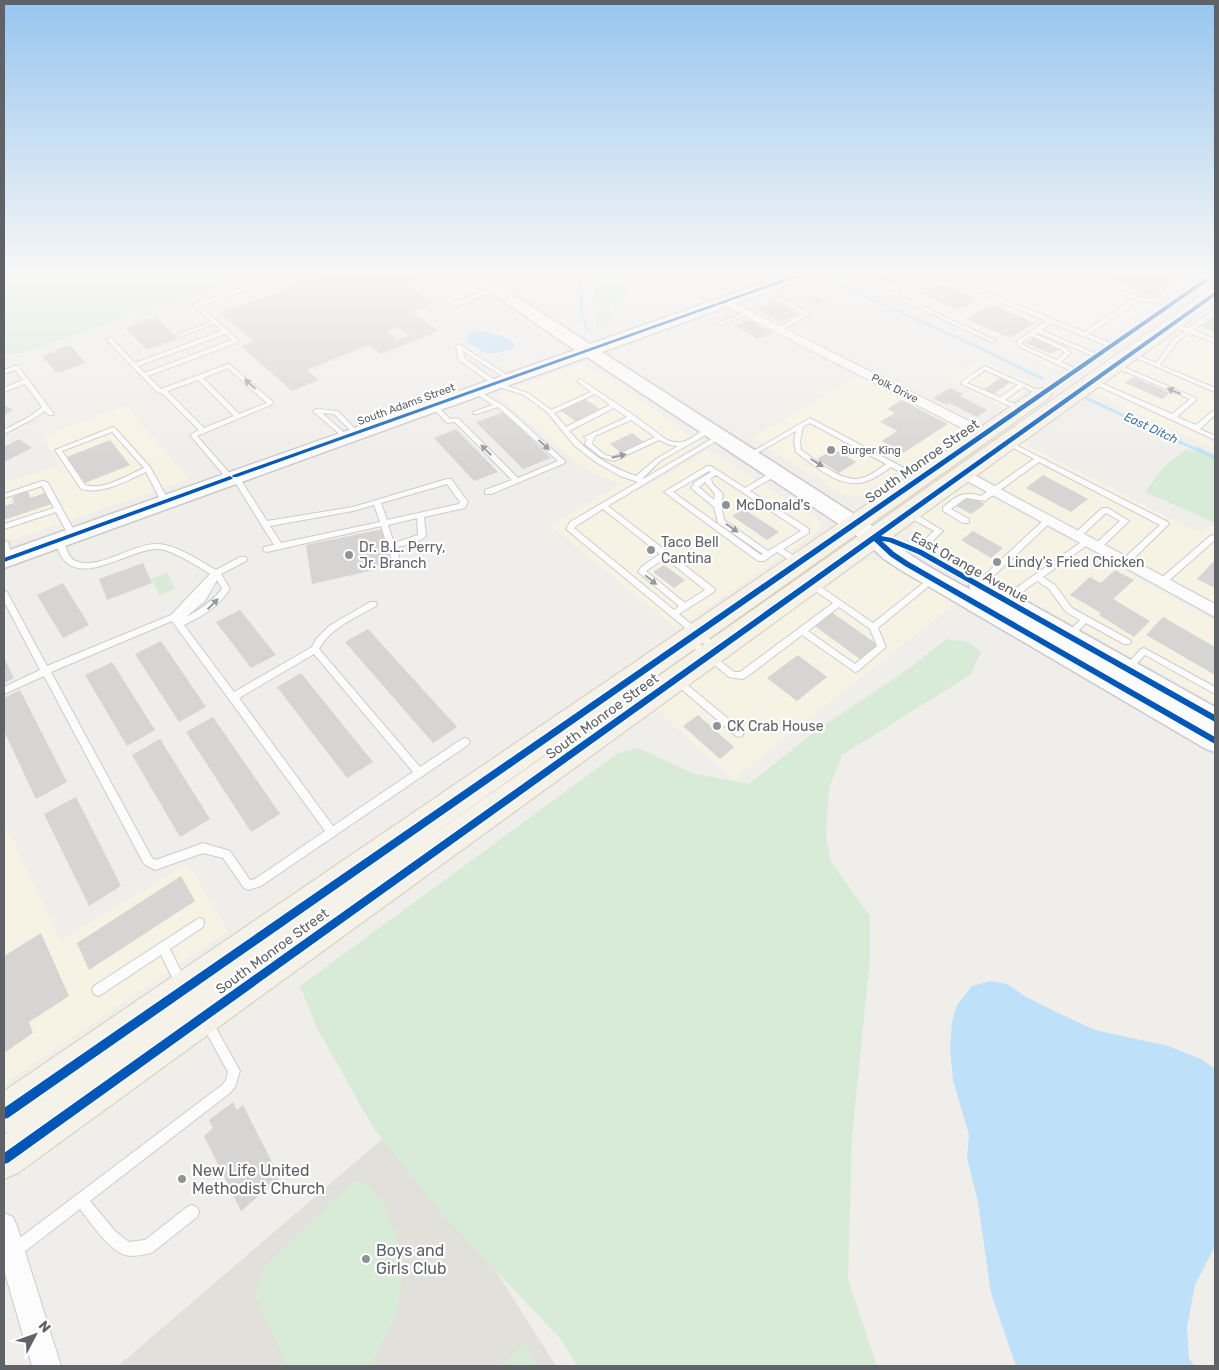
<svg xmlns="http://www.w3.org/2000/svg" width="1219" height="1370" viewBox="0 0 1219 1370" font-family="Rubik,sans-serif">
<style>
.commercial{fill:#f7f3e4}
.education{fill:#e2e0da}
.green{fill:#d8ebd6}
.water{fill:#bfe0f9}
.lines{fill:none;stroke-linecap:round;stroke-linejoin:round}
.stream-far1{stroke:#bfe0f9;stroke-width:3}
.stream{stroke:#bfe0f9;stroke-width:4}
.building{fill:#d6d5d3;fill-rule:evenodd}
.lane-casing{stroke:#cbcccc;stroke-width:2}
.street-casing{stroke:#cbcccc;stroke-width:2}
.secondary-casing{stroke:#cacacb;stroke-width:3}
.primary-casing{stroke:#d7ceb8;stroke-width:2}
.lane{fill:#fdfcfc;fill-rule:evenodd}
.street{fill:#fdfcfc;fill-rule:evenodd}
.secondary{fill:#fdfcfc;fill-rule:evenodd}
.primary{fill:#f4f2e9;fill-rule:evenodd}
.cycleway-casing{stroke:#fff;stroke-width:3}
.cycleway{fill:#0057b8;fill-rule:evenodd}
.oneway{fill:#96999c}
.poi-dot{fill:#919496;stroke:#fff;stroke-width:2}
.labels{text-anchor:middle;stroke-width:4.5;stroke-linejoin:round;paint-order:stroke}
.far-street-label{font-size:11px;fill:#5f6368;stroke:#fff}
.far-poi-label{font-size:11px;fill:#5f6368;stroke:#fff;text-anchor:start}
.far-water-label{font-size:12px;font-style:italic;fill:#4174aa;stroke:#fff}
.street-label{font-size:14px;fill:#5f6368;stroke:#fff}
.poi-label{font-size:14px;fill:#5f6368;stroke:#fff;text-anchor:start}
.near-poi-label{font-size:16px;fill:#5f6368;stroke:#fff;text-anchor:start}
</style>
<rect width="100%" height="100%" fill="#efeeea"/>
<g class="commercial">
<polygon points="845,271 1194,271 1199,273 1056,370 838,274"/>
<polygon points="1215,306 1215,449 1093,393"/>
<polygon points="978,358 1035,384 1003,408 946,379"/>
<polygon points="578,365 593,368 661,414 699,443 631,488 638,491 707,451 719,456 816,519 821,523 818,532 676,629 551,526 620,484 583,468 496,395"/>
<polygon points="861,374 952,420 961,428 861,496 846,496 841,494 753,438"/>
<polygon points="126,406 189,479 4,543 4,483 60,465 42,436"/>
<polygon points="1022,443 1200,533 1210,524 1215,527 1215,605 990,483 982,472"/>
<polygon points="970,487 977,489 1215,621 1215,703 917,537 912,529 914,523 961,488"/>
<polygon points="865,560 884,560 957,602 779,742 734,780 656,709"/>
<polygon points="7,828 61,940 188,864 228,931 4,1084 4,830"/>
</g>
<polygon class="education" points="402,1122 556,1366 118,1366"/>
<g class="green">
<polygon points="4,271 264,271 23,353 4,354"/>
<polygon points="593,271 662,271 629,287 622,299 610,306 609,323 604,327 596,328"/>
<polygon points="1185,450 1215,454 1215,523 1145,492 1163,468"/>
<polygon points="167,572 175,589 159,595 151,579"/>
<polygon points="946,639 968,642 981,652 970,675 842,755 829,788 826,835 830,860 870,916 870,958 852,1139 848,1279 877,1366 577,1366 560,1338 447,1220 374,1129 317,1028 300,986 618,753 638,748 692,773 749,784 817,730 910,668"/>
<polygon points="353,1180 370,1187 382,1202 395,1232 403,1270 397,1313 371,1366 287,1366 255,1294 265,1267"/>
<polygon points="523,1343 537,1366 502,1366"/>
</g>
<g class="water">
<path d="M472,331C485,330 505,335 515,344L513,348C491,358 484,354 465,340L466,337Z"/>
<polygon points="990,981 1007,984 1026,997 1058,1013 1095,1030 1168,1046 1201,1059 1215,1069 1215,1246 1195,1285 1187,1327 1189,1359 1195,1366 1016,1366 991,1293 978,1202 967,1158 969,1135 953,1080 950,1047 952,1022 957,1005 972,986"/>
</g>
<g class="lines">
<g class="stream-far1">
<polyline points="580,271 581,313 587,331"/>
<polyline points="820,276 980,348 1043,379"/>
<polyline points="1086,398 1199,451"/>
</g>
<polyline class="stream" points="1197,449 1215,458"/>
</g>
<g class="building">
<path d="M338,271H413L423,277L405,284L434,303L412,312L439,331L381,354L369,345L307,370L319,380L292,391L241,346L254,342L220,313ZM397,327L409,335L398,340L387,331Z"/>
<polygon points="867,271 875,271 900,282 893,285 864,273"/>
<polygon points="884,271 900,271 914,277 907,281"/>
<polygon points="1086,271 1156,271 1171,277 1163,282 1171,285 1154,297"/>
<polygon points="941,284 977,299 958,310 921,294"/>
<polygon points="813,295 826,301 818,305 804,299"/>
<polygon points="775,301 798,314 780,322 756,309"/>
<polygon points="991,304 1035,323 1010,338 966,319"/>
<polygon points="1215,316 1215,332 1201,326"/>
<polygon points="155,317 178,339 147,350 125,328"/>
<polygon points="749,320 772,333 758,339 735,326"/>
<polygon points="1033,338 1059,349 1051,354 1025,343"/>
<polygon points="67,346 71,346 85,362 82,363 83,364 61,372 56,372 42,356"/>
<polygon points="1001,377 1012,381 994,394 984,389"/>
<polygon points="1133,377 1170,393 1162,399 1125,383"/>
<polygon points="950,388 963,394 960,396 987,410 977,417 949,403 946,405 933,398"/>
<polygon points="585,399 601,410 577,422 560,410"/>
<polygon points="902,400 948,424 903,453 882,441 897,431 880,422 895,413 887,409"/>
<polygon points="4,405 13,410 4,416"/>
<polygon points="504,412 551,458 523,469 476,422"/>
<polygon points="456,429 498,472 474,481 434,438"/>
<polygon points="632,433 645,443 623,454 610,444"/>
<polygon points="19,439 32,448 4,462 4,447"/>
<polygon points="110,440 130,465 85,483 67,457"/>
<polygon points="834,449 856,462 839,473 817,459"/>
<polygon points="1043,475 1088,499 1071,512 1026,488"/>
<polygon points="53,490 57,502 4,520 4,506 14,503 12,497 28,491 30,498"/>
<polygon points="969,495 985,504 971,514 956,506"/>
<polygon points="744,509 779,532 767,540 732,516"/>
<polygon points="383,529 392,566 312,584 306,545"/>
<polygon points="973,531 1003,548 991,558 961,540"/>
<polygon points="1215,560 1215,588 1197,579"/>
<polygon points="143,563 152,583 107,600 99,579"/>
<polygon points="664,565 685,580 674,588 653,572"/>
<polygon points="1115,570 1134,580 1113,599 1150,621 1134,637 1099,615 1101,613 1070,595 1090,577 1101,583"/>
<polygon points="63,583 89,625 63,638 37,595"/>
<polygon points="240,610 276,655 251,668 216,622"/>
<polygon points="830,611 878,645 860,659 812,624"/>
<polygon points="1163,617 1215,647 1215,675 1146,635"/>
<polygon points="368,629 457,727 433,743 345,642"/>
<polygon points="161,641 206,707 179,722 135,654"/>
<polygon points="798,655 827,677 797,701 767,678"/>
<polygon points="4,658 14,678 4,683"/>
<polygon points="112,662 155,730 127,746 85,675"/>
<polygon points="301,673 373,762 347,778 277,687"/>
<polygon points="20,690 67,782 36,799 4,731 4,698"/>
<polygon points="698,715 734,747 720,759 683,726"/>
<polygon points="213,717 280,814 251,832 186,732"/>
<polygon points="160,739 210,819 180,837 132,755"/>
<polygon points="76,797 121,886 89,906 44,814"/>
<polygon points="181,876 195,901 89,970 77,943"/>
<polygon points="41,933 69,996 29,1022 33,1033 4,1053 4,956"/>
<polygon points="233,1102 237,1110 243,1105 280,1178 241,1211 204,1136 213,1128 209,1120"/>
</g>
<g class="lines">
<defs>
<g id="lane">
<path d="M290,271H298L200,306L238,340V342L148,376L161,389L229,364L273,402V404L197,436L232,476L235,474H237L267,521L353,507L447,479H451L468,502L465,508L424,517L426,536C418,543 406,545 396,547L399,557L398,559L395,560L391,557L381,526L267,552L264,551L263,549L264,547L274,545L233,479L228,480L190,435L199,430L162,393H158L106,339L111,338L135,363L222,331L214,324L181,336L176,335L211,322L194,306V304ZM225,334L232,340L145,373L138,366ZM228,368L267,403L239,414L203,378ZM198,380L234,416L204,428L167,391ZM447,484L460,502L459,504L387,520L381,503ZM374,505L380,522L281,543L270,526L353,511ZM417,518L418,535L394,543L388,525Z"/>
<polygon points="526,271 533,271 494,288 497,289 496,290 456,306 419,282 424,281 456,302 491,288 488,287 489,286"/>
<polygon points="839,271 846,271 892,292 918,280 902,271 909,271 925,280 896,294 997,341 992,342"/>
<path d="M928,271H935L1084,332L1133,299L1063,271H1070L1138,297L1154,299L1178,282V277L1173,271H1178L1184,277V283L1157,302L1138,301L1089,334L1114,345V347H1110L1051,323L1041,330L1099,355V357H1095L1037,332L1035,334L1066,348L1071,353L1061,362L1078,370V372L1076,373L1018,346L1017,341L1046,321ZM1031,336L1062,350L1065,353L1056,360L1023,345L1022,342Z"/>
<polygon points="759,288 763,288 810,314 782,330 778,330 778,328 803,314 759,290"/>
<polygon points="1215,309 1215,313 1193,330 1215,339 1215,343 1189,333 1178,341 1160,365 1215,388 1215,392 1127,354 1132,353 1156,363 1174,339 1185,331 1170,325 1170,323 1174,323 1188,328"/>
<polygon points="746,312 751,313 721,325 716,324"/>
<path d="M459,344L513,379L508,380L463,351L464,358L498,383L528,393L551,410L591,392L578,382V380L580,379L635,416L636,417L667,440C690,449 694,429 711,430V432L660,461L642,479H643L717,436H721V438L608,506L714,588L715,590L714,592L679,614L719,647L720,649L719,651H713L566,529L570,522L638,482L620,476L594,461L575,446L547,412L524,395L494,385L459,360L456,346ZM595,394L610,405L566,427L554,413ZM614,408L627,417L584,437L587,439L585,444L586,445L601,457L614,461L659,440L670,445L678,446L656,459L636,476C609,467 587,452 569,431ZM631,420L655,437L613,457L605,455L592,444L595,436ZM603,509L660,554L641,567L638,572L679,606L674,610L574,528L576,526ZM665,558L705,590L685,603L646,571Z"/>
<polygon points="1114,363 1196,398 1196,400 1177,417 1196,425 1213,411 1215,410 1215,415 1200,429 1215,436 1215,440 1090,382 1090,380 1094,380 1172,414 1190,399 1112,366 1112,364"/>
<polygon points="14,366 18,366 54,414 53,415 49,415 45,411 33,419 4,434 4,430 29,417 42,407 25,384 4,392 4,388 23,380 15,370 4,374 4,370"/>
<path d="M985,366L1044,393L1045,394L1040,395L1023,387L1005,400L1023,408L1024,409L1021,411L961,384V382ZM985,370L1018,385L1000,397L967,383Z"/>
<polygon points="475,389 504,406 565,461 565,463 491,494 485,494 485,490 512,480 455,422 447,423 432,407 432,405 436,405 450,419 458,418 518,478 558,461 498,407 477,414 473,414 473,412 493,405 473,392 473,390"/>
<polygon points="316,409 338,411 359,433 356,435 354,434 334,414 322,413 349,437 346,439 344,438 314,412 314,410"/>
<path d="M810,418L921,477L922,479L921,481H917L891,467C884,472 876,478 867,481C842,491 815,466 796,452L794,441L796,431L750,457H746L745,456ZM810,423L886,464C879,469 870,476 862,478C843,484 816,460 801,450L800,441L803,427Z"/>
<path d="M113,427L115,428L150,467L169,501L168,503H162L146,472C126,481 103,495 81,489L55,450ZM112,432L144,468C127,475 104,491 85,485L62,451Z"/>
<path d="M1006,440L1168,522L1169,524L1128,564H1122L1121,562L1122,560L1160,525L1039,462L985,501L966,498L951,509L969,519V523H963L943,511V507C957,496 963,490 981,496L1034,459L1004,443L1003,442Z"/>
<path d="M707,466H711L745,488L773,471H777V475L750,491L809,529V533L783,549L801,560L802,562L801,564H795L777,552L764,561H758L664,492ZM709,471L711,472L695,482L691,488L714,507L718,523L763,554L761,555L673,492ZM716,475L801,531L768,551L724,520L721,506L723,494L712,483L711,478ZM705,482L715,494L714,500L699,487Z"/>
<polygon points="42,481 44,481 48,483 76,534 75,536 69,536 56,512 4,529 4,524 54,508 42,486 4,498 4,494"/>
<polygon points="1102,508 1108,508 1129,521 1100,549 1097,550 1093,547 1094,545 1120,521 1106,513 1080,537 1074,537 1073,535"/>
<polygon points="905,511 911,511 943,531 920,553 914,553 913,551 934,531 905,515"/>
<polygon points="1046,518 1049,518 1053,520 982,587 976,587 975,585 976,583"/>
<polygon points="1213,535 1215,536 1215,540 1165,584 1159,584 1158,582 1159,580 1210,536"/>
<path d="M58,536C68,542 65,558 78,562C100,569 133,544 156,544C173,543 201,561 216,570L240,557H246L247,559L246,561L221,574L230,589C219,606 203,616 184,625L234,692L312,647L316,639L329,626L370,602H376L377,604L376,606C356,618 331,627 319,649L420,767L462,739L465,738L468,739L470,742L468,745L261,886L248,890L244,888L223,858L203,853L155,870L144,864L44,676L4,694V687L40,670L4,601V591L7,592L47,666L171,615L210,574C199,567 172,550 159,549C133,547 85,585 64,560C59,554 57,546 54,539ZM217,580L222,589C212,601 200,610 186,617L205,601ZM172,621L325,831L255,879L250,880L230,851L203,843L156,860L152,858L51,672ZM314,654L413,772L333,826L239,698Z"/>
<polygon points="1087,538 1090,539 1091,541 1090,543 1043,577 1055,585 1072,608 1130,640 1131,642 1130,644 1124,644 1086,623 1072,638 1066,638 1065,636 1066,634 1080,620 1066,612 1049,589 1037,581 1026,589 1011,604 1005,604 1004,602 1020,585"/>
<polygon points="4,540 8,542 12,557 8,560 5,559 4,555"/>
<path d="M932,576L935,577L936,579L935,581L878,628L886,647L858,671L855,672L802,635L745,678L742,679L729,677L684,640L685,638H691L734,672H740L833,603L808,586L807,584L808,582H814L873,623ZM839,607L870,629L877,646L855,664L808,631Z"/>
<polygon points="1144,648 1215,687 1215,694 1145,655 1130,671 1124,671 1123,669 1124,667 1141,649"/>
<polygon points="676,677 679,678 742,730 744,733 742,736 739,737 736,736 673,682 672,680 673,678"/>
<polygon points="199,918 203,919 204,923 203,927 170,949 187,983 185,987 181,989 177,987 161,955 102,994 98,996 94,994 92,990 94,986"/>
<path d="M207,1017L211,1019L240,1071L235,1087L230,1093L90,1201L116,1232L129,1242L145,1240L187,1207L192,1205L197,1207L199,1212L197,1217L153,1252C146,1255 132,1257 125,1255C109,1250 90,1222 80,1209L19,1256L14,1258L9,1256L7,1251L9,1246L222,1085L226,1080L228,1072L201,1023L203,1019Z"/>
</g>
<g id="street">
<polygon points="726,299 989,431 991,434 989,437 979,437 722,304 721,302 722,300"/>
<polygon points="963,469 1215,604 1215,617 958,476 956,473 958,470"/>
<polygon points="4,1213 13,1217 17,1226 61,1366 32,1366 4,1270"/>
</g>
<path id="secondary" d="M459,271H477L590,344L797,271H819L817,274L602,352L882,532C908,557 940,573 971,590L969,586L972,580L980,578L988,580L1215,707V752L1206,749L899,569L884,559L866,542L587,357L4,568V552L575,350Z"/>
<polygon id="primary" points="1215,289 1215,302 18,1173 4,1179 4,1135 8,1132 4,1133 4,1091 1035,390 1042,388 1049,390 1052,394 1049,398 412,849 1209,290"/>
</defs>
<use href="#lane" class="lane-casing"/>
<use href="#street" class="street-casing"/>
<use href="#secondary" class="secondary-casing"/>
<use href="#primary" class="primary-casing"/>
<use href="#lane" class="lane"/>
<use href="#street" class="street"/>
<use href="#secondary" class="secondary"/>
<use href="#primary" class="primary"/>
<defs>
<g id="cycleway">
<polygon points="807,271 814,271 237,477 233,477 232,476 233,475"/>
<polygon points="1213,273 1215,273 1215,276 8,1118 4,1119 4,1108"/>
<polygon points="1213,293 1215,293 1215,296 881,536 892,538 922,550 1215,715 1215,722 918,554 889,542 882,541 894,552 909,562 1215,737 1215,744 905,566 890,556 874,541 8,1163 4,1164 4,1153"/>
<polygon points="230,476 233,478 232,479 4,562 4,558"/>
</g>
</defs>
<use href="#cycleway" class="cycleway-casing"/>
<use href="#cycleway" class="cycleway"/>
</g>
<defs><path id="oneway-solid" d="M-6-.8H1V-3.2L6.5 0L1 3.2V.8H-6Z" transform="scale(1.25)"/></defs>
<g class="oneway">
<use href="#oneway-solid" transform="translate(250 384) rotate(-138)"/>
<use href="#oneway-solid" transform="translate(1174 391) rotate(-157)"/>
<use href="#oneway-solid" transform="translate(544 445) rotate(42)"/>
<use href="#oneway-solid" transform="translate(486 450) rotate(-135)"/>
<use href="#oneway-solid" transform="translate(619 456) rotate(-14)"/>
<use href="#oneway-solid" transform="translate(817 463) rotate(32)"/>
<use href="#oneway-solid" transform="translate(732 528) rotate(35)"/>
<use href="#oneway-solid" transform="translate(651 580) rotate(39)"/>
<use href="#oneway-solid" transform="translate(213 604) rotate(-44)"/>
</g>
<linearGradient id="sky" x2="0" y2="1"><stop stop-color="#97c6ef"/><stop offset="0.59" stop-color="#f8f7f6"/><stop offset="1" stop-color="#f8f7f6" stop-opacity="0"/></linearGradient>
<rect width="1219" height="463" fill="url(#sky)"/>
<g class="poi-dot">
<circle cx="831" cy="450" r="5"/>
<circle cx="726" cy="505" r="5"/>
<circle cx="651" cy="550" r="5"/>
<circle cx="349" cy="555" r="5"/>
<circle cx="997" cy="562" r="5"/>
<circle cx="717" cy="726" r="5"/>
<circle cx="182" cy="1179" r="5"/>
<circle cx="366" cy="1259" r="5"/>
</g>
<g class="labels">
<g class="far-street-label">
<text transform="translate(895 388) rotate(27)" y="4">Polk Drive</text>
<text transform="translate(406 404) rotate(-20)" y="4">South Adams Street</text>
</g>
<g class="far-poi-label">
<text x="841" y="454">Burger King</text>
</g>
<g class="far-water-label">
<text transform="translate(1151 428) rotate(25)" y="4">East Ditch</text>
</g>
<g class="street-label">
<text transform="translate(922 461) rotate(-35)" y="5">South Monroe Street</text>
<text transform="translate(970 567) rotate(29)" y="5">East Orange Avenue</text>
<text transform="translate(602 716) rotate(-36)" y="5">South Monroe Street</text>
<text transform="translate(272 951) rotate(-36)" y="5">South Monroe Street</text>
</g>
<g class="poi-label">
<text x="736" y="510">McDonald's</text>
<text x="661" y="547">Taco Bell<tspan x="661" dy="16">Cantina</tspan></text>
<text x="359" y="552">Dr. B.L. Perry,<tspan x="359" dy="16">Jr. Branch</tspan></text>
<text x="1007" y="567">Lindy's Fried Chicken</text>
<text x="727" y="731">CK Crab House</text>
</g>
<g class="near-poi-label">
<text x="192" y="1176">New Life United<tspan x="192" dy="18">Methodist Church</tspan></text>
<text x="376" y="1256">Boys and<tspan x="376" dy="18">Girls Club</tspan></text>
</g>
</g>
<rect width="1219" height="1370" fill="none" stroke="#5f6368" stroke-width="10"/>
<g transform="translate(35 1335) rotate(49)" stroke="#ffffff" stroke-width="4" paint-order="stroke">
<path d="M0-4L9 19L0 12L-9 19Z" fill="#5f6368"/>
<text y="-8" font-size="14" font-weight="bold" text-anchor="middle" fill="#5f6368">N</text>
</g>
</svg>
